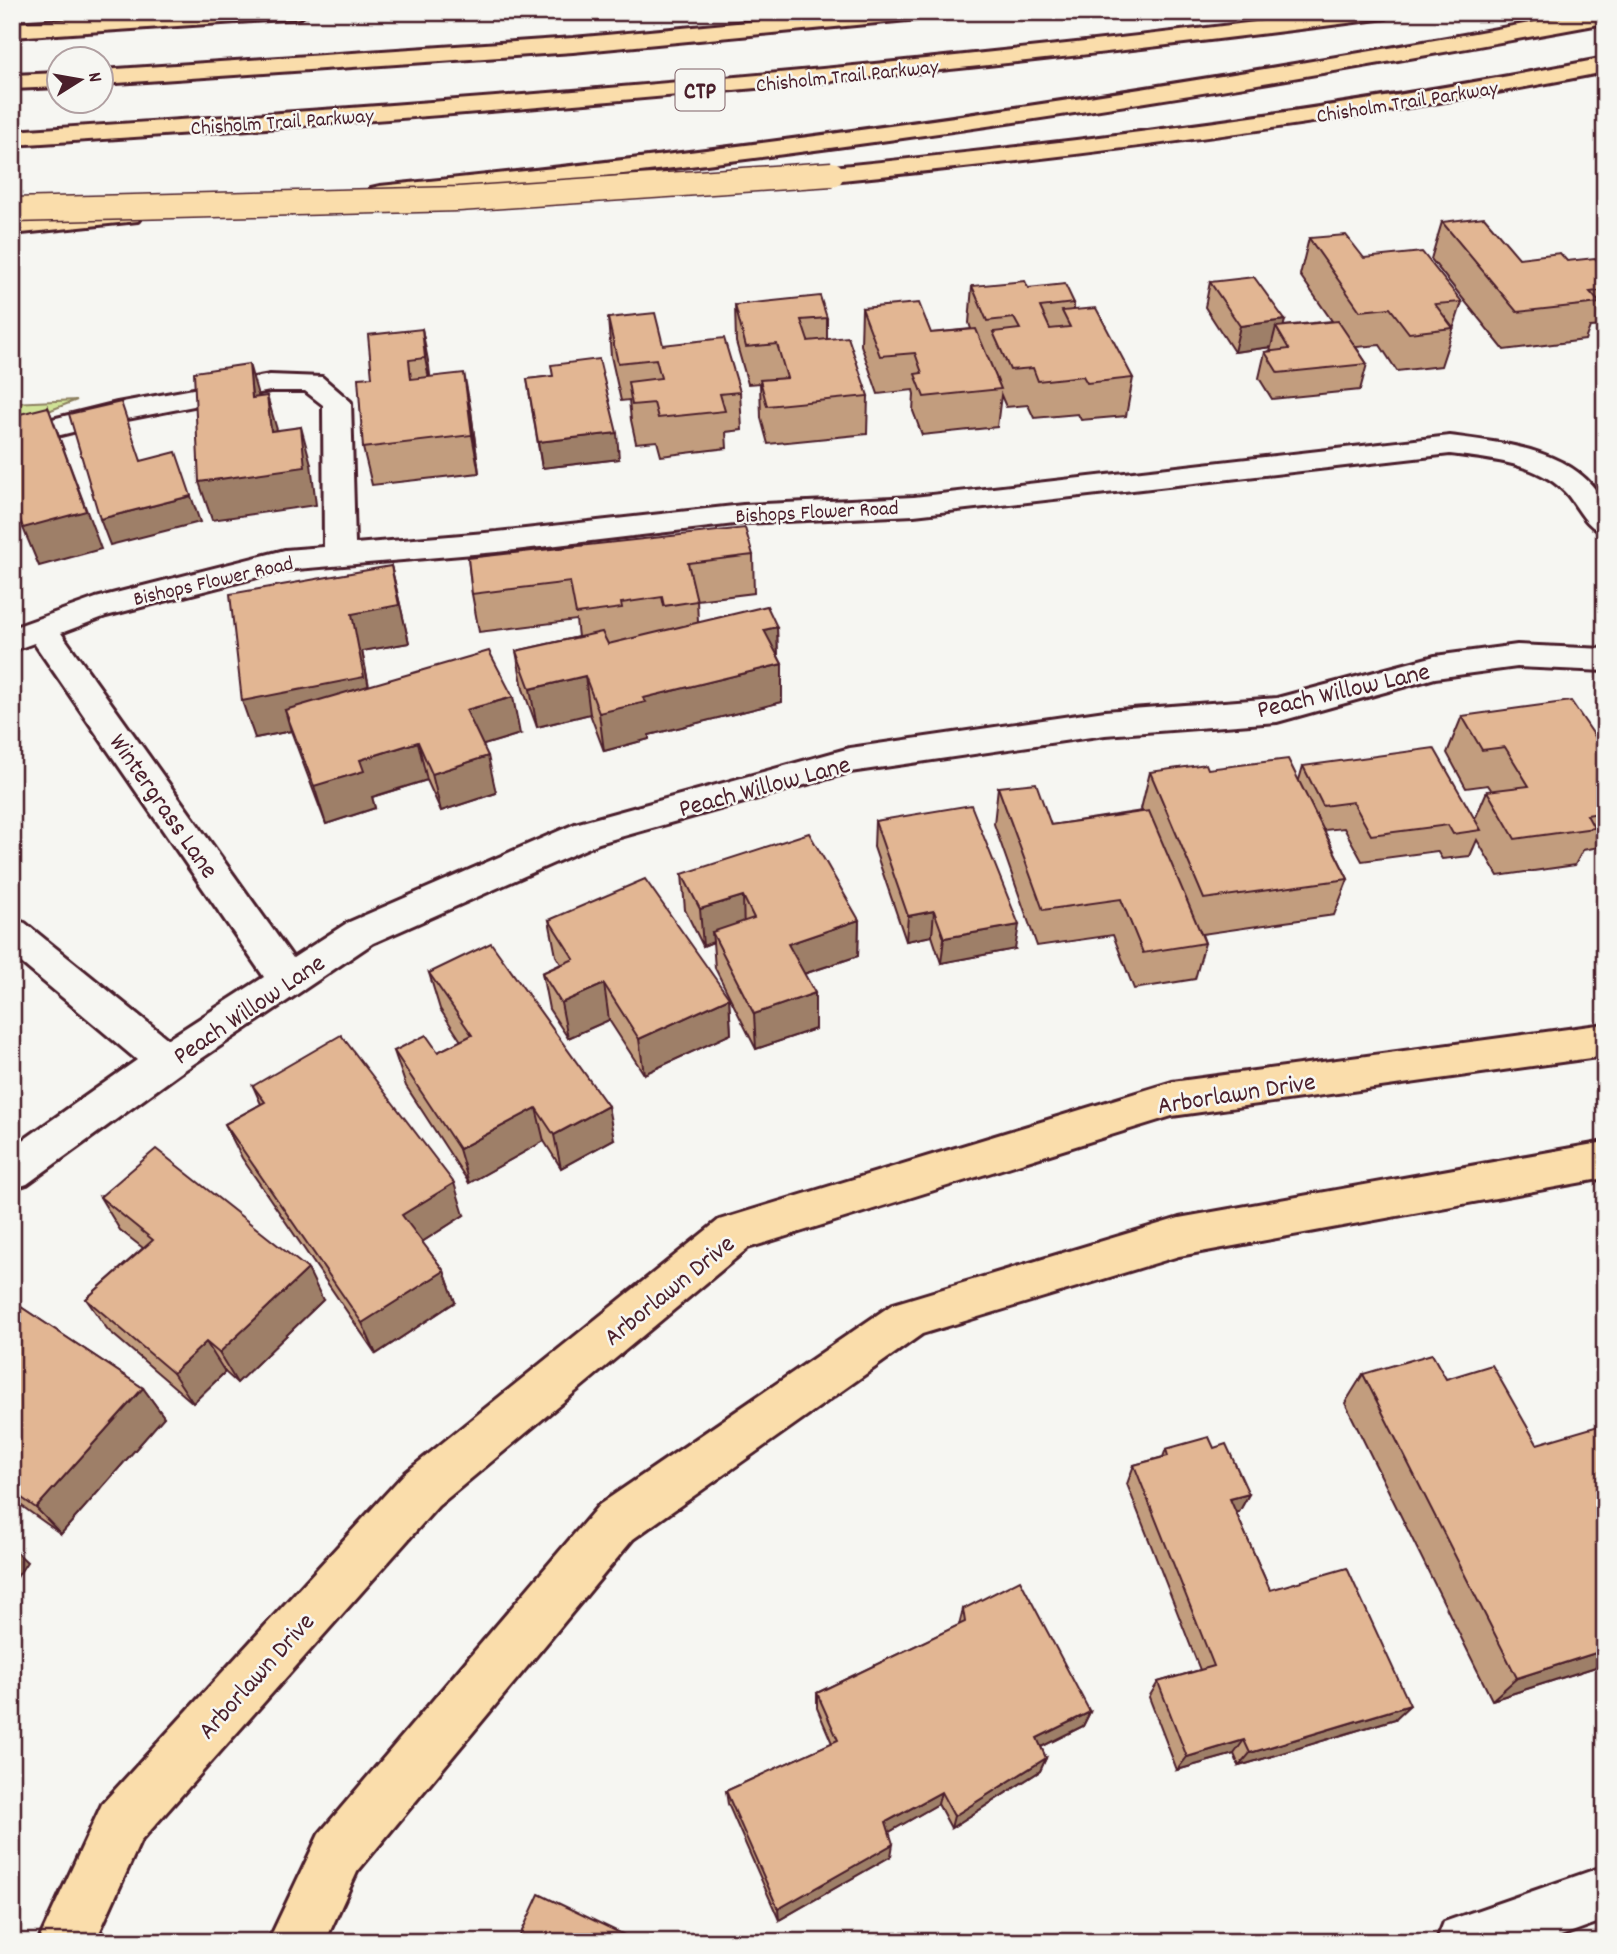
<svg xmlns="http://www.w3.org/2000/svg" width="1617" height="1954" viewBox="0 0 1617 1954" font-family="Dekko,sans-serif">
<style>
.green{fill:#d0e397;stroke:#8d8161;stroke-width:2}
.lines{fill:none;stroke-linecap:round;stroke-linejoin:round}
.minor-casing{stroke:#4a1f2b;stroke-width:6}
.major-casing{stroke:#4a1f2b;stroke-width:6}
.highway-casing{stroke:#4a1f2b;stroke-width:6}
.minor{fill:#f6f6f2;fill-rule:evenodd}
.major{fill:#faddab;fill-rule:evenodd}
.highway{fill:#faddab;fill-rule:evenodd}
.highway-bridge-casing{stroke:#4a1f2b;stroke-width:27;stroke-linecap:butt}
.highway-bridge{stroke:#faddab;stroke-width:24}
.wall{fill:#c29d7e;stroke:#4a1f2b;stroke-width:2}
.shaded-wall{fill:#9e7f67;stroke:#4a1f2b;stroke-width:2}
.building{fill:#e2b693;stroke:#4a1f2b;stroke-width:2}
.labels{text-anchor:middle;stroke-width:5;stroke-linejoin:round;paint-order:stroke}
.far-street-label{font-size:21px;fill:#4a1f2b;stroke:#f6f6f2}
.shield{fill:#f6f6f2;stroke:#7e6067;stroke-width:2}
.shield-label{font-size:24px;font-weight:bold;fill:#4a1f2b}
.street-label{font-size:26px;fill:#4a1f2b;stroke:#f6f6f2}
</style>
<rect width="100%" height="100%" fill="#f6f6f2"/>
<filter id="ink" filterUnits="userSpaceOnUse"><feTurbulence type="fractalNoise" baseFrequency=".0143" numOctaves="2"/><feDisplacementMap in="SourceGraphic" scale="14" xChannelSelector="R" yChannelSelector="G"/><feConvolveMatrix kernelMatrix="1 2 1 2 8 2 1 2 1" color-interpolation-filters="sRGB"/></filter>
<g filter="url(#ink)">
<polygon class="green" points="77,400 12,425 12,403"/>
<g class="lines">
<defs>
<g id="minor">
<path d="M270,375L322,377L351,402L355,544L497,532L743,505L914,497L1450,436C1502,443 1575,449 1603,501C1607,509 1605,524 1605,533C1585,528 1578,505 1564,491C1535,462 1488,459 1450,454L914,515L743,523L497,552L285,570L106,616L61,633L293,958L347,923L575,824L850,748L1105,711L1277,698L1435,656L1517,645L1605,649V671L1517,667L1435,678L1277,722L1105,735L850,772L599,843L373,943L180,1073L27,1184L12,1189V1148L137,1060L12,955V919L25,923L168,1039L264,977L34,643L12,651V628L96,598L285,550L324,547L323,405L305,391H270L117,421L12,447V429L117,403Z"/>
<polygon points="1605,1866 1605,1920 1544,1942 1436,1942 1444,1922"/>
</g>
<g id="major">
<path d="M1605,58V72C1349,122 1091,155 832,181L823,179L820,174L823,169L832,167C1091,141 1349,108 1605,58Z"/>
<polygon points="1605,1024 1605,1056 1172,1116 748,1248 438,1506 140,1842 95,1942 38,1942 102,1804 404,1474 719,1220 1172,1082"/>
<polygon points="1605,1142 1605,1178 1179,1256 922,1334 633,1539 357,1872 325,1942 268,1942 319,1834 599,1505 893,1304 1179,1218"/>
</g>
<g id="highway">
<polygon points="192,12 310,12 299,18 12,37 12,23"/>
<polygon points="856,12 940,12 929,18 573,52 102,84 102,70 573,38"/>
<path d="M1335,12H1397L1386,18C929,78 472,116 12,145V131C454,103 895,69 1335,12Z"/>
<path d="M1590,12H1605V23C1200,98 790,161 380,200L371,198L368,193L371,188L380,186C785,147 1190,86 1590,12Z"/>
<polygon points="60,73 60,87 12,89 12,75"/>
<polygon points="129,208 138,211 142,216 138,221 12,234 12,218"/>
</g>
</defs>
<use href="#minor" class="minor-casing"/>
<use href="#major" class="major-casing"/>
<use href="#highway" class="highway-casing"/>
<use href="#minor" class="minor"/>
<use href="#major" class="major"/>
<use href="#highway" class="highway"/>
<defs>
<polyline id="highway-bridge" points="12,210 459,199 832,174"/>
</defs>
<use href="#highway-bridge" class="highway-bridge-casing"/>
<use href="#highway-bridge" class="highway-bridge"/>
</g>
<g class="wall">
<polygon points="1442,222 1519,258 1567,261 1605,269 1605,326 1590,327 1585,340 1504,350 1431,259"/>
<polygon points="1309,238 1364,258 1462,302 1441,366 1397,371 1380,345 1356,347 1367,364 1360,390 1272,399 1259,378 1265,352 1270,351 1271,347 1234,352 1205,307 1210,282 1285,320 1283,326 1332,321 1300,275"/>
<polygon points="972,286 1028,288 1074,303 1074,310 1133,378 1126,416 1081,420 1078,414 1034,418 1028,405 1006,407 1001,395 997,427 922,435 913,411 914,394 913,390 878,394 861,345 862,308 931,333 971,329 969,323"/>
<polygon points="735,305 827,318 827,339 868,396 867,434 768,444 761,418 760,383 748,384 736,342"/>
<polygon points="608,318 663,345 740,392 742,430 726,432 727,448 661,456 657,441 636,443 631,420 629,400 621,401 611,356"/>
<polygon points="422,329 430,377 471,411 479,473 372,485 363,448 372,377"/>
<polygon points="553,376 619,459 542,468 527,379"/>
<polygon points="753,555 754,593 697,600 698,622 777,627 778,656 782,664 782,702 649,735 649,739 604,751 590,714 537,727 523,689 516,651 578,637 576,620 479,632 472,594 468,558"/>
<polygon points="391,566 409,643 362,651 369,686 520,734 483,745 496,793 441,811 427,780 372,797 375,808 326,824 291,731 255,738"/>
<polygon points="1462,716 1605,751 1605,846 1583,850 1575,865 1498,876 1477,840 1470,856 1442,859 1437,851 1362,861 1344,828 1324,830 1348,879 1334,915 1202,934 1205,943 1195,979 1134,989 1113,935 1037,946 994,824 998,787 1051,825 1142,811 1141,809 1150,772 1208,769 1299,780 1303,766 1475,819 1487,791 1492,791 1488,785 1466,788 1447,753"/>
<polygon points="875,821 1015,949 941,963 932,936 906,941 874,847"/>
<polygon points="682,874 859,920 858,956 804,974 815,1029 756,1049 715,968 713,942 703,946 685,910"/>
<polygon points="549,920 729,998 731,1034 644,1074 609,1020 568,1038 549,1009 542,973 561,964 556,956"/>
<polygon points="429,973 614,1139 561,1168 544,1141 469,1183 406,1086 394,1051 438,1052 461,1041 440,1009"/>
<polygon points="253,1086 464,1215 422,1242 444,1271 455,1302 376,1354 242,1158 225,1124 261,1104"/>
<polygon points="100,1197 323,1300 237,1383 225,1372 193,1403 108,1330 86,1299 143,1248 120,1230"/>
<polygon points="12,1301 143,1388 164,1417 61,1534 12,1499"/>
<polygon points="1363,1374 1446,1379 1537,1444 1605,1664 1492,1700 1345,1403"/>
<polygon points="1214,1448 1249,1494 1239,1512 1236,1513 1270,1590 1395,1719 1239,1766 1234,1754 1177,1770 1149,1697 1158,1682 1200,1670 1127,1484 1134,1465 1163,1457 1166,1449"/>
<polygon points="963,1609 1090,1712 1083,1726 1041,1747 1046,1758 1040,1771 951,1828 938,1804 889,1832 891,1856 779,1920 728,1804 726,1791 832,1743 817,1708 817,1693 959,1625"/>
</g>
<g class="shaded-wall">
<polygon points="1285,320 1281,336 1276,327 1271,347 1234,352 1240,326"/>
<polygon points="422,329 429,366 432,395 425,358"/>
<polygon points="249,364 260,402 252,398"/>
<polygon points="464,373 471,411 479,473 472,435"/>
<polygon points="267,396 278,433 271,431"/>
<polygon points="48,407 101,549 39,566 23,528"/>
<polygon points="301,427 311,464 316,505 212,520 199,482"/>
<polygon points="617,433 619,459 542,468 538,442"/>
<polygon points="12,490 20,508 12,510"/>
<polygon points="191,496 200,522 110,545 100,519"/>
<polygon points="391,566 409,643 362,651 374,715 285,710 291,731 255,738 242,701"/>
<polygon points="777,627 778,665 764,630"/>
<polygon points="782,664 782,702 649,735 649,739 604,751 599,713 643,698"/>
<polygon points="585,676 590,714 537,727 530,689"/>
<polygon points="513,697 520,734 474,748 466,710"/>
<polygon points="418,742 427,780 372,797 375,808 326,824 314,786 360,760"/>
<polygon points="488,756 496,793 441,811 432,774"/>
<polygon points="743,896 744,932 712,932 713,942 703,946 700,909"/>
<polygon points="934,911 932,936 906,941 908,916"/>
<polygon points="859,920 858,956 788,979 788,944"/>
<polygon points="1019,925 1015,949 941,963 944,938"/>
<polygon points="604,984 609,1020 568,1038 561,1003"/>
<polygon points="815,993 815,1029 756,1049 754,1014"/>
<polygon points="729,998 731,1034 644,1074 639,1039"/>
<polygon points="608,1106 614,1139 561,1168 554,1135"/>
<polygon points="536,1108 544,1141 469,1183 459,1149"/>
<polygon points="454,1183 464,1215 414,1247 402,1215"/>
<polygon points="308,1269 323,1300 237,1383 219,1353"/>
<polygon points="444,1271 455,1302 376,1354 362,1323"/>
<polygon points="206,1342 225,1372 193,1403 173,1373"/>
<polygon points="143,1388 164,1417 61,1534 36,1508"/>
<polygon points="1249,1494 1239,1512 1220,1517 1230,1499"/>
<polygon points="12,1548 27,1562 12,1585"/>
<polygon points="1605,1650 1605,1664 1492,1700 1517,1678"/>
<polygon points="1410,1705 1395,1719 1239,1766 1250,1753"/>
<polygon points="1090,1712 1083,1726 1031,1752 1037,1738"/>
<polygon points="1244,1740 1234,1754 1177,1770 1187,1757"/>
<polygon points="1046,1758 1040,1771 951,1828 954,1816"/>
<polygon points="941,1792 938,1804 884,1835 886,1822"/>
<polygon points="893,1844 891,1856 779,1920 778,1909"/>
</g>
<g class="building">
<polygon points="1484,217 1519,258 1560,253 1567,261 1595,258 1605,269 1605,290 1590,292 1600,303 1517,312 1442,222"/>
<polygon points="1346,235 1364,258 1422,252 1462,302 1435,304 1453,328 1409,333 1390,308 1360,311 1309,238"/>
<polygon points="1254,277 1285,320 1240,326 1210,282"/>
<polygon points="1025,281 1028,288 1065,284 1074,303 1040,307 1050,329 1070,327 1062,311 1096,308 1133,378 1087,383 1083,376 1038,381 1033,368 1010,370 993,332 1020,329 1014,318 987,321 972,286"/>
<polygon points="820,296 827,318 801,320 808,341 848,337 868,396 767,406 760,380 787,378 777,344 746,347 735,305"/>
<polygon points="919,303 931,333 976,329 1001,389 924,397 915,374 922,373 915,353 880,356 862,308"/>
<polygon points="655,313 663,345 724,338 740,392 720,394 725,411 658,418 654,403 632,405 628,382 661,378 656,359 618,363 608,318"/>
<polygon points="1338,321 1367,364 1278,373 1265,352 1289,349 1276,327"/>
<polygon points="422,329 425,358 409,360 411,379 464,373 472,435 363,448 358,378 372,377 368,335"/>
<polygon points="599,359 617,433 538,442 527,379 553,376 551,365"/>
<polygon points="249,364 252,398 267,396 271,431 301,427 305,467 199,482 194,372"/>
<polygon points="121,402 141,461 176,452 191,496 100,519 69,414"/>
<polygon points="48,407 86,511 23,528 12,497 12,416"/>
<polygon points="745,528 753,555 688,563 697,601 664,606 662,597 621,603 622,608 576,614 570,582 472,594 468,558"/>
<polygon points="391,566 399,605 352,614 364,677 242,701 230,594"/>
<polygon points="767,606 777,627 764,630 782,664 643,698 646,702 599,713 585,676 530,689 516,651 602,632 608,644"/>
<polygon points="489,651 513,697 466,710 488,756 432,774 418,742 360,760 364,771 314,786 285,710"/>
<polygon points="1571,701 1605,751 1605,812 1587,815 1594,828 1515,839 1487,791 1529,786 1505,747 1482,750 1462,716"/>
<polygon points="1434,748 1481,830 1453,834 1448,825 1371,835 1353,802 1323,806 1303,766"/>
<polygon points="1288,759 1348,879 1204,899 1150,772 1206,764 1208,769"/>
<polygon points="1036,783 1051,825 1149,811 1205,943 1143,953 1121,899 1043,910 998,787"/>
<polygon points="971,805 1019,925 944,938 934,911 908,916 875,821"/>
<polygon points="809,833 859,920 788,944 815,993 754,1014 712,932 754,918 743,896 700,909 682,874"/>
<polygon points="645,879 729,998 639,1039 604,984 561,1003 542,973 574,959 549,920"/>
<polygon points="491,943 608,1106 554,1135 536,1108 459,1149 394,1051 426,1035 438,1052 472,1035 429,973"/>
<polygon points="341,1035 454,1183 402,1215 444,1271 362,1323 225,1124 265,1102 253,1086"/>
<polygon points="156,1149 308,1269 219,1353 206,1342 173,1373 86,1299 153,1240 100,1197"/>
<polygon points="12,1301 143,1388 36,1508 12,1491"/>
<polygon points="1432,1354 1446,1379 1492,1365 1537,1444 1605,1424 1605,1650 1517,1678 1363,1374"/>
<polygon points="1209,1437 1214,1448 1226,1444 1249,1494 1230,1499 1270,1590 1347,1568 1410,1705 1250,1753 1244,1740 1187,1757 1158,1682 1214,1666 1134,1465 1168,1456 1166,1449"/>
<polygon points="1020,1580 1090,1712 1037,1738 1046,1758 954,1816 941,1792 886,1822 893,1844 778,1909 726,1791 838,1740 817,1693 965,1622 963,1609"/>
<polygon points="539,1894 639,1942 517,1942"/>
</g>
</g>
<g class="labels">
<g class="far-street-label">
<text transform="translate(847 75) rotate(-6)" y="7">Chisholm Trail Parkway</text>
<text transform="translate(1407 101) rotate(-9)" y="7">Chisholm Trail Parkway</text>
<text transform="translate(282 121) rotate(-4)" y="7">Chisholm Trail Parkway</text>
<text transform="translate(817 511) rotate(-3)" y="7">Bishops Flower Road</text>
<text transform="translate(213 580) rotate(-13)" y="7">Bishops Flower Road</text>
</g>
<rect class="shield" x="675.5" y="69.5" width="49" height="41" rx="5"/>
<g class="shield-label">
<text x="700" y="98">CTP</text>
</g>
<g class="street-label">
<text transform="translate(1343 689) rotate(-13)" y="9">Peach Willow Lane</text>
<text transform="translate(764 785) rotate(-15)" y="9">Peach Willow Lane</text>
<text transform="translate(165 805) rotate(55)" y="9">Wintergrass Lane</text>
<text transform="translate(248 1008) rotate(-34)" y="9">Peach Willow Lane</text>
<text transform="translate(1236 1092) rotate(-9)" y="9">Arborlawn Drive</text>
<text transform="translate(668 1289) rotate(-39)" y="9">Arborlawn Drive</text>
<text transform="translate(255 1675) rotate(-48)" y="9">Arborlawn Drive</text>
</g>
</g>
<rect width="1617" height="1954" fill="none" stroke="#f6f6f2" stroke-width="42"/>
<rect x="21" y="21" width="1575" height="1912" fill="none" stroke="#4a1f2b" stroke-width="2.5" filter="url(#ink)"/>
<g transform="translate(80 80) rotate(79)"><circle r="33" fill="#f6f6f2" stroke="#b1a0a2" stroke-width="2"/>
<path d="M0-5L12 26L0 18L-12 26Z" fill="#4a1f2b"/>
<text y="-10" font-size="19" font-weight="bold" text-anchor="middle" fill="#4a1f2b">N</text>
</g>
</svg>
